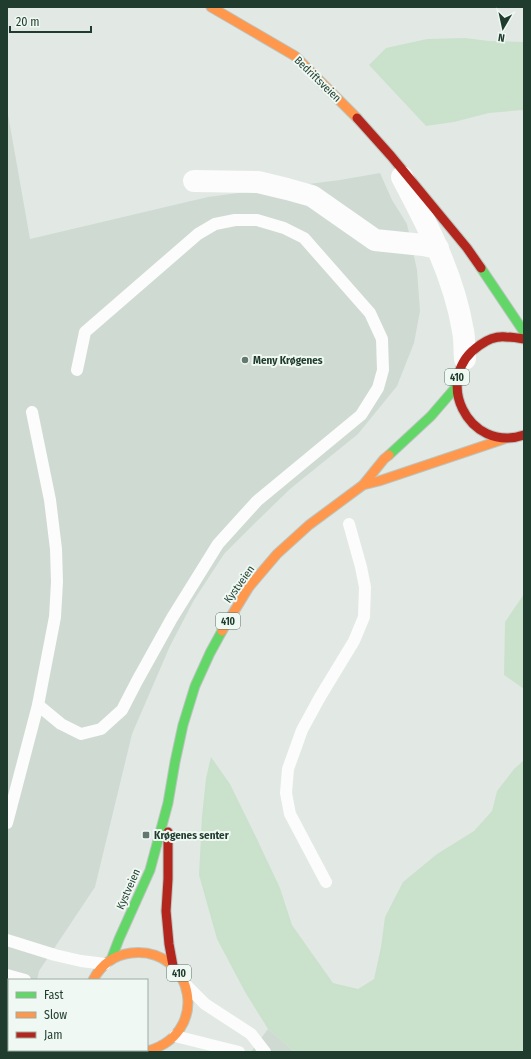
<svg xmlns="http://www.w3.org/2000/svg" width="531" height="1059" viewBox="0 0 531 1059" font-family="'Fira Sans Condensed',sans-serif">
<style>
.built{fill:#cfdad3}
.green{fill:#cae2cc}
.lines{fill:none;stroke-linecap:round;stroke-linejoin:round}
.fast-casing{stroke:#bbc5bf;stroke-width:11}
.slow-casing{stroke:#bbc5bf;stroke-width:11}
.jam-casing{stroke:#bbc5bf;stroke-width:11}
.lane{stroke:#fbfcfb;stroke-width:12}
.street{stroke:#fbfcfb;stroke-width:22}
.fast{stroke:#63d668;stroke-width:9}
.slow{stroke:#ff974d;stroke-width:9}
.jam{stroke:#b3261e;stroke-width:9}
.poi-dot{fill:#63786e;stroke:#eff8f2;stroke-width:1.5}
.labels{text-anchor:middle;stroke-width:4;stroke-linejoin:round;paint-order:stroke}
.shield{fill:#eff8f2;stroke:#5d7469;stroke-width:1}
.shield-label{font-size:10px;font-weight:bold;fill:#1f3c2e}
.street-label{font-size:11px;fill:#1f3c2e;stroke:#eff8f2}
.poi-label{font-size:11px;font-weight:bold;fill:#1f3c2e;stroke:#eff8f2;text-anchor:start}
</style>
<rect width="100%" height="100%" fill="#e2e8e4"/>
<g class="built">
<polygon points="7,109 30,239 208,197 340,180 380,173 392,200 407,224 417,270 420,311 414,343 397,386 358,434 290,489 253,525 224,554 194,600 170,646 132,734 95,887 39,971 37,980 9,980 9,1050 41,1050 42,1052 7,1052"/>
<polygon points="268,1029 295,1052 251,1052"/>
</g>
<g class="green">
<polygon points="465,38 489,41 524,42 524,110 489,113 454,122 426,126 369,65 386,48 427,39"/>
<polygon points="524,594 524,689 504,675 505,622"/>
<polygon points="211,757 230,784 256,837 280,888 292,925 333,983 358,989 374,979 381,947 385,917 403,882 437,854 474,831 492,811 497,791 514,769 524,760 524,1052 295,1052 268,1029 245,992 217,939 199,875 202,816 206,778"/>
</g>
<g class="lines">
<defs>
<g id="fast">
<polyline points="481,268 524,332"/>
<polyline points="389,455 431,416 456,387"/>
<polyline points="111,960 119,939 150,870 168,803 175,762 183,725 195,686 210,653 222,631"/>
</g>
<g id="slow">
<polyline points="211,7 295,56 357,118"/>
<polyline points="363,485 379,481 504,439"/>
<polyline points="222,631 249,587 277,554 309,525 363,485 384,459 389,455"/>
<path d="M93,980C101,965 114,955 131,953C195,946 213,1037 143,1052"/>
<polyline points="105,1050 106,1052"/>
<polyline points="123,1050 130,1052"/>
</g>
<g id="jam">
<polyline points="357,118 391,156 467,248 481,268"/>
<path d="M524,339C518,338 512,337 506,337C497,336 487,340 480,345C431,377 468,454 524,435"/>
<polyline points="168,832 168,879 166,911 169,944 173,966"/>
</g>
</defs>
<use href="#fast" class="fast-casing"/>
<use href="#slow" class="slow-casing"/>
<use href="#jam" class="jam-casing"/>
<g class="lane">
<polyline points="38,705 61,724 81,734 101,729 122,710 137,681 172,618 218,544 257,501 361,415 378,388 383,370 382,339 370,313 304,238 284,228 257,220 235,220 215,224 198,234 85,332 77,370"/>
<polyline points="7,823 38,705 55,617 57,582 56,549 50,500 32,412"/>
<polyline points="326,882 290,814 286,793 288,769 302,730 320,697 354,641 364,617 365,587 361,567 349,524"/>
<polyline points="7,940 55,955 81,961 105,964"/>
<polyline points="7,975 25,980"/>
<polyline points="187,986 205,1004 251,1034 265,1052"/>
<polyline points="175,1036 239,1052"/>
</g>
<g class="street">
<path d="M402,177C428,226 454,276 463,331C465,340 464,350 465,359"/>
<polyline points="194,181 258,182 287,189 312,196 375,240 423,245 438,248"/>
</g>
<use href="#fast" class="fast"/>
<use href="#slow" class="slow"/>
<use href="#jam" class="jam"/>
</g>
<g class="poi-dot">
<circle cx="245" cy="360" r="4"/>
<rect x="142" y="831" width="8" height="8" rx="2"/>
</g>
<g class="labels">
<g class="shield">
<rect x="445" y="369" width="24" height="16" rx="3"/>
<rect x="216" y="613" width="24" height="16" rx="3"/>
<rect x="167" y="965" width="24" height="16" rx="3"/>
</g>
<g class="shield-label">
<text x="457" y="381">410</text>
<text x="228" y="625">410</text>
<text x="179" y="977">410</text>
</g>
<g class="street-label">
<text transform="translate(318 79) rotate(44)" y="4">Bedriftsveien</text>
<text transform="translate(239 584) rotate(-54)" y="4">Kystveien</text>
<text transform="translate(128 889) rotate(-66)" y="4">Kystveien</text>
</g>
<g class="poi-label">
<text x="253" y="364">Meny Krøgenes</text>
<text x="154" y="839">Krøgenes senter</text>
</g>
</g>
<rect width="531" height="1059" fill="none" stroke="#1f3c2e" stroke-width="16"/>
<rect x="8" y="979" width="140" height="72" fill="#eff8f2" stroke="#9cada4"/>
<rect x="16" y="992" width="20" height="6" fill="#63d668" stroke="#9cada4"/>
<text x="44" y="999" font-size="12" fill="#1f3c2e">Fast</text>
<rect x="16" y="1012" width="20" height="6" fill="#ff974d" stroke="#9cada4"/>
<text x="44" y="1019" font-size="12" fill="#1f3c2e">Slow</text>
<rect x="16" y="1032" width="20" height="6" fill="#b3261e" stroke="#9cada4"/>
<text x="44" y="1039" font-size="12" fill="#1f3c2e">Jam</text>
<g transform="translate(503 28) rotate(189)" stroke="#eff8f2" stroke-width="3" paint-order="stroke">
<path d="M0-3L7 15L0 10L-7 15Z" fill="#1f3c2e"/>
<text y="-6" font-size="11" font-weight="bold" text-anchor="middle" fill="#1f3c2e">N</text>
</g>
<path d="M10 26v6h81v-6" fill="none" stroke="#1f3c2e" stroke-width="2"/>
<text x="16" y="26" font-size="12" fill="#1f3c2e" stroke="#eff8f2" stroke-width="3" paint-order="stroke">20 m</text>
</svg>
